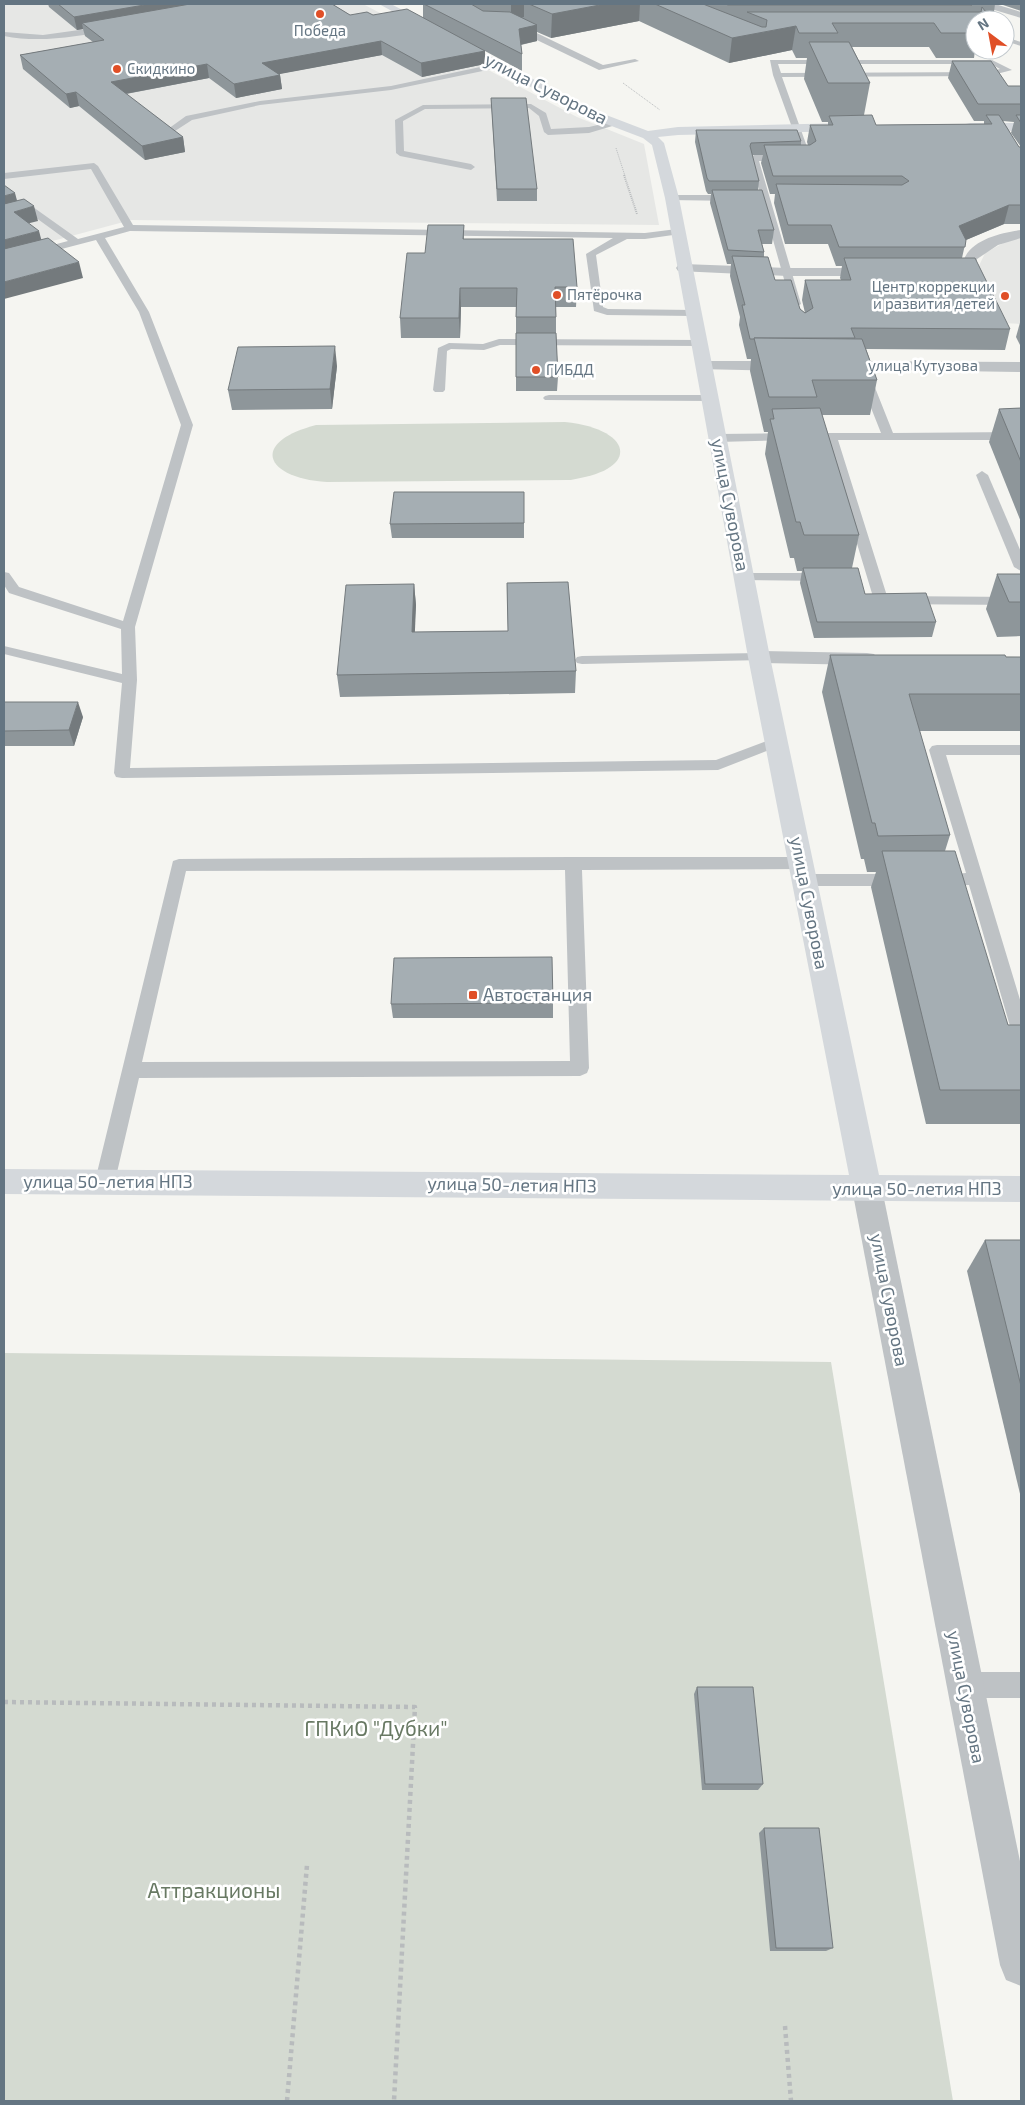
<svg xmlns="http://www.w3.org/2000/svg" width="1025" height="2105" viewBox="0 0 1025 2105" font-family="'Exo 2',sans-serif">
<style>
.built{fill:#e6e7e5}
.green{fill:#d4dad1}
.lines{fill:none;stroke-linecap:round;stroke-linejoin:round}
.path-far2{stroke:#b8bbbd;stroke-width:1;stroke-dasharray:1 1;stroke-linecap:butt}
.path-far1{stroke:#b8bbbd;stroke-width:2;stroke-dasharray:1 1;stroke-linecap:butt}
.path{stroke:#b8bbbd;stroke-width:4.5;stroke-dasharray:4 4;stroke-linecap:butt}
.service{fill:#bec2c5;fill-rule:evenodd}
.minor{fill:#bec2c5;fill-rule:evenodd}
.tertiary{fill:#bec2c5;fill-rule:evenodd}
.secondary{fill:#d4d8dc;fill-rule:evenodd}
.wall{fill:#8e969a;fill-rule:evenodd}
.shaded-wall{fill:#747a7d}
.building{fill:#a5aeb3;stroke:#747a7d}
.poi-dot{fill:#e04f27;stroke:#fff;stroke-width:2}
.labels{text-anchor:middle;stroke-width:5;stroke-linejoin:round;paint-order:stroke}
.far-poi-label{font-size:15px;fill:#647582;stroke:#fff;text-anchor:start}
.far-street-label{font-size:15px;fill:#647582;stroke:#fff}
.street-label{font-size:18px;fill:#647582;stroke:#fff}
.poi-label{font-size:18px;fill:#647582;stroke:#fff;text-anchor:start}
.near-park-label{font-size:21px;fill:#687963;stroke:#fff}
</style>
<rect width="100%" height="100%" fill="#f5f5f1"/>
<g class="built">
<polygon points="4,4 363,4 577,117 644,144 659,225 131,220 4,254"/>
<polygon points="1021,238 1021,324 1001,323 978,268 985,253 1009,240"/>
</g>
<g class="green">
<path d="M565,422C634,429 642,471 568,480L327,482C266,478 248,443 316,425Z"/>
<polygon points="4,1353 831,1362 953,2101 4,2101"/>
</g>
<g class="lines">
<g class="path-far2">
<polyline points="623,83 660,110"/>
<polyline points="616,148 625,176"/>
</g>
<polyline class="path-far1" points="624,175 637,214"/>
<g class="path">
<polyline points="4,1702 415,1707 394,2101"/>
<polyline points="785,2026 791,2101"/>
<polyline points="287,2101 307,1865"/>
</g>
<g class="service">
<polygon points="512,24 518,24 603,65 635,59 639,61 599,70 512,28"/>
<path d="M108,26H111V30C76,37 39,43 4,36V32L43,35Z"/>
<polygon points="1005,37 1021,42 1021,46 1005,41"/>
<path d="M770,60H992L1012,70L989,76L782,77L811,158L807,161H759L801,304L796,307L791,304L750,158L754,155H802L773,75ZM778,64H991L1000,69L989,72L781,73Z"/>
<polygon points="499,63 502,63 502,67 391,90 260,105 192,120 175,131 168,129 186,116 260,101 391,86"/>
<polygon points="531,104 546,113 551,129 589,127 615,121 619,124 589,133 548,135 544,132 539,116 529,108 425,109 403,121 404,151 471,164 475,167 471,170 400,156 396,153 395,120 423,105"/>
<polygon points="94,163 98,166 133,225 645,233 677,229 682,232 680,234 645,239 627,239 596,255 603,307 608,309 694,310 699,313 694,316 607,315 594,311 586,254 613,238 130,231 105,238 149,312 193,425 135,627 137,680 130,768 716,760 777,737 782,739 785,742 782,745 718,770 122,778 116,777 114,773 122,683 4,654 4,646 122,674 121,629 9,593 4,585 4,572 9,573 19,587 123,621 181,425 139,312 96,240 4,264 4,258 68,241 28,212 4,219 4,213 33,207 78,239 124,227 91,169 4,179 4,173"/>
<polygon points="672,195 737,195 742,198 737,201 669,200 669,196"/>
<polygon points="499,339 700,340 705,343 700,346 500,345 484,350 451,349 447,351 445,390 443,392 435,392 433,390 438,348 449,343 483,344"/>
<polygon points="864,372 870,375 893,433 1021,432 1021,440 838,440 887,596 1021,597 1021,605 881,604 874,600 826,441 815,440 813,437 819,433 881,433 858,375"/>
<polygon points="549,395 710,395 716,398 710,401 545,400 543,398 545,396"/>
<polygon points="792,433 796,434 798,437 796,440 718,442 712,438 718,434"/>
<polygon points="982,471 988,475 1021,552 1021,571 1014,567 976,475"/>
<polygon points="744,573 827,573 834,577 827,581 739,580 737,577"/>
<polygon points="759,653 764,654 766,657 764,660 582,664 577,663 575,660 577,657 582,656"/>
<polygon points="937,745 1021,745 1021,755 946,755 1021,1003 1021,1040 1014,1038 1012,1033 969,885 938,886 932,884 930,880 932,876 966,873 929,750 932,746"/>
<path d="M573,857H800L806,859L808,863L806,867L800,869L582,870L589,1068L587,1073L580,1076L139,1078L115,1181L112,1187L105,1190L98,1187L95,1181L173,861L179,859ZM565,870L570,1061L142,1062L186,871Z"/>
<polygon points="804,874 898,874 904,876 906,880 904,884 898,886 804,886 798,884 796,880 798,876"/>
<polygon points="964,1672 1021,1672 1021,1698 964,1698 955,1694 951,1685 955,1676"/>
</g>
<g class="minor">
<polygon points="980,4 995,4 1021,12 1021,18 981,6"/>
<path d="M1021,230V238L998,245L977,259L976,272L974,275H942L940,272L942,269L962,268C964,241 999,233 1021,230Z"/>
<polygon points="683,264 787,268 879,268 884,269 886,272 884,275 879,276 787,276 678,271 676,268 678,265"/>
<polygon points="759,651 867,653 874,654 878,659 874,664 867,665 759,663 752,661 748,657 752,653"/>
<polygon points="867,1176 878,1180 882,1189 1021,1866 1021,1986 1006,1980 1000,1965 852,1189 856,1180"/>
</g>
<g class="tertiary">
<polygon points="704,361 788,361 794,363 796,366 794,369 788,371 698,369 696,366 698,363"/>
<polygon points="836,361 1021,362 1021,372 830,369 828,366 830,363"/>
</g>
<g class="secondary">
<polygon points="379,4 391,4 588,108 648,131 678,127 847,123 853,127 847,131 678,135 658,137 664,143 679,198 770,657 879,1175 1021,1176 1021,1202 4,1194 4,1169 849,1175 748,657 665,198 652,145 643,138 580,114"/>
<polygon points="970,123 1021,123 1021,131 966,130 964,127 966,124"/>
</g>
</g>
<g class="wall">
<path d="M48,4H332L350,15L423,18V4H471L472,5V4H995L994,12H986L975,20V50L974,58H936L929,47H852L870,83L864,115L876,125L984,124V121H974L948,78L952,61L1008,86H1021V224H1004L966,240L962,258L1010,329L1005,350L866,349L877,380L870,415H822L859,535L852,568L865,594L936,622L932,637L814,638L800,583L802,571H797L794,558H790L765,454L768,432H764L750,371L751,359H747L739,325L740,317L730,276L731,264H727L710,203L711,194H708L706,191L695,142L696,130L801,141V145H808L807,142L810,125H828V122H822L804,79L807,58H796L792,50L729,63L639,21L551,38L537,32V41L521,45L522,54V71L485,51V64L422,77L382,55L278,74L280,75L282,89L236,98L209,78L126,94L183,137L185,152L145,160L79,106L70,108L23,69L20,55L93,42L85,36L83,29L77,30L49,7ZM1003,121L1014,122L1011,133L1021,147H1019ZM752,155H763L761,163L770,194H775L774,203L785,244H828L836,266H842L840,278L841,280H805L802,300L805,313L800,309L775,280L764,257V252L762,244H772L774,230L758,190L759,181Z"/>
<polygon points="1000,4 1021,4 1021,11"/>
<polygon points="491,98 537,189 537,201 497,201"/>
<polygon points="464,225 464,239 577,287 576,307 556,307 556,333 558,377 557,391 516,391 516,307 461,307 460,338 401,338 400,318 425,253"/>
<polygon points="1021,319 1021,347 1016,337"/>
<polygon points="337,366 332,409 232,410 228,390"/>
<polygon points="1021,408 1021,522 989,442 999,409"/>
<polygon points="524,492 524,538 392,538 390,524"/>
<polygon points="997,574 1021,574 1021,636 997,637 986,609"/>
<polygon points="507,583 576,671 575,693 340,697 337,675 414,584 416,605 414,632 508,631"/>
<polygon points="830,655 1021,657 1021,731 919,731 950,835 945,851 1008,1025 1021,1025 1021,1124 926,1124 871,887 876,872 867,872 864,859 861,859 822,692"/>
<polygon points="4,702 83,717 74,746 4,746"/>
<polygon points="553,1003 553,1018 393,1018 391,1004"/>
<polygon points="985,1240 1021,1240 1021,1498 967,1271"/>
<polygon points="697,1687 763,1784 758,1790 702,1790 694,1694"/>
<polygon points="764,1828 833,1948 826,1951 770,1951 759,1833"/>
</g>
<g class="shaded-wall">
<polygon points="150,4 226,4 82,23 83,29 77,30 74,17"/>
<polygon points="511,4 524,4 524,17 511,20"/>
<polygon points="605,4 640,4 639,21 551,38 552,14"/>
<polygon points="537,25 537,41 519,45 519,29"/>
<polygon points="796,26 792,50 729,63 732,38"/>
<polygon points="381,41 382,55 264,77 262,63"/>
<polygon points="485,51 485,64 422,77 421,63"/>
<polygon points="207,64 209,78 114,96 111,82"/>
<polygon points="280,75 282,89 236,98 234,84"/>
<polygon points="76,92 79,106 70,108 66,94"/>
<polygon points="183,137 185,152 145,160 142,146"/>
<polygon points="15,193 19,208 4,212 4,196"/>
<polygon points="1009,205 1004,224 954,245 959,226"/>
<polygon points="34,206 38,221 18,226 14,212"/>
<polygon points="39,231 43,246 4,256 4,240"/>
<polygon points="79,262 83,278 4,299 4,282"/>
<polygon points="460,288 461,307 460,338 459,318"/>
<polygon points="335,346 337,366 332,409 330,389"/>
<polygon points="414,584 416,605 414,654 412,632"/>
<polygon points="78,702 83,717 74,746 69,730"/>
</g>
<g class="building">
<polygon points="58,4 150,4 74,17"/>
<polygon points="190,4 332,4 350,15 367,12 373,15 407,9 485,51 421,63 381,41 262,63 280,75 234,84 207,64 111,82 183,137 142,146 76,92 66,94 20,55 104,40 82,23"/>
<polygon points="424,4 471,4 483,11 510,12 537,25 519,29 522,54"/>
<polygon points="529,4 605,4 552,14"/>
<polygon points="655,4 703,4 762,27 766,27 767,20 747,12 981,12 982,7 992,20 975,20 975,23 972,23 975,27 975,33 941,33 934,23 832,23 838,33 799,33 796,26 732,38"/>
<polygon points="725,4 968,4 972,5 728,5"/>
<polygon points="809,42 849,42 870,83 828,83"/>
<polygon points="952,61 991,61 1008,86 1021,86 1021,104 978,104"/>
<polygon points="491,98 526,98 537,189 497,189"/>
<polygon points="872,115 876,125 992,124 986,115 999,115 1019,147 1021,147 1021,205 1009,205 959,226 966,240 965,247 839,247 831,225 788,225 776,184 902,185 909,181 902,176 773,176 764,145 810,145 816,141 810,125 833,125 829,116"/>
<polygon points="1016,115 1021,115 1021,123"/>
<polygon points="696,130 797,130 801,141 751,143 750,146 759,181 709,181 707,178"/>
<polygon points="4,185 15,193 4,196"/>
<polygon points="712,190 762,190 774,230 758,230 764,252 728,250"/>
<polygon points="24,199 34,206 14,212 39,231 4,240 4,204"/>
<polygon points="428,225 464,225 463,239 573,239 577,287 555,287 556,317 516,317 517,288 460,288 459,318 400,318 407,253 425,253"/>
<polygon points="48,238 79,262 4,282 4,249"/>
<polygon points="732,256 768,257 775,280 791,280 800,309 805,313 813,308 805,280 851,280 844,258 975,258 1010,329 851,328 855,338 754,338 755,339 750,339 742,305 745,305"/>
<polygon points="516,333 556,333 558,377 516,377"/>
<polygon points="754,338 862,339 877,380 812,380 817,397 769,397"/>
<polygon points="335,346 330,389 228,390 238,347"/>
<polygon points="820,408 859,535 804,535 800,522 796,522 770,419 774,419 772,409"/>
<polygon points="1021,408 1021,462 999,409"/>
<polygon points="394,492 524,492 524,523 390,524"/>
<polygon points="803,568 858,568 865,594 926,593 936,622 817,622"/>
<polygon points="997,574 1021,574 1021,602 1009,602"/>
<polygon points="568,582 576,671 337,675 346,585 414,584 412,632 508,631 507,583"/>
<polygon points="830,655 1005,655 1006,657 1021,657 1021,694 909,694 950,835 878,836 875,823 872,823"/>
<polygon points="4,702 78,702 69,730 4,731"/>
<polygon points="882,851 955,851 1008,1025 1021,1025 1021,1090 940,1090"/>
<polygon points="552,957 553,1003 391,1004 394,958"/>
<polygon points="985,1240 1021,1240 1021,1386"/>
<polygon points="697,1687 753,1687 763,1784 705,1784"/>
<polygon points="764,1828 819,1828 833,1948 776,1948"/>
</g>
<g class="poi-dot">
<circle cx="320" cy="14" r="5"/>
<circle cx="117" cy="69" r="5"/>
<circle cx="557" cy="295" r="5"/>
<circle cx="1005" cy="296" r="5"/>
<circle cx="536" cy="370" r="5"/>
<rect x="468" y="990" width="10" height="10" rx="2.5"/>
</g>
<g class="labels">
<g class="far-poi-label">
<text x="320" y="36" text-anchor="middle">Победа</text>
<text x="127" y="74">Скидкино</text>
<text x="995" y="292" text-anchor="end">Центр коррекции<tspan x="995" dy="17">и развития детей</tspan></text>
<text x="567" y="300">Пятёрочка</text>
<text x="546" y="375">ГИБДД</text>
</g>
<g class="far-street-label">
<text x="923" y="371">улица Кутузова</text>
</g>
<g class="street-label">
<text transform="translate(546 89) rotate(27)" y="6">улица Суворова</text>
<text transform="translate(730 505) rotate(79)" y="6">улица Суворова</text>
<text transform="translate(809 903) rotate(79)" y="6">улица Суворова</text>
<text x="108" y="1188">улица 50-летия НПЗ</text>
<text transform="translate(512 1185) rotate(1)" y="6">улица 50-летия НПЗ</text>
<text x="917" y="1195">улица 50-летия НПЗ</text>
<text transform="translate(889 1300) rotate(79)" y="6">улица Суворова</text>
<text transform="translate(966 1697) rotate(79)" y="6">улица Суворова</text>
</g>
<g class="poi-label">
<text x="483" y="1001">Автостанция</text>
</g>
<g class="near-park-label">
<text x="376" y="1736">ГПКиО "Дубки"</text>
<text x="214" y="1898">Аттракционы</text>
</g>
</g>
<rect width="1025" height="2105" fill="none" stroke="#647582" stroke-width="10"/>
<g transform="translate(990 35) rotate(328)"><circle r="24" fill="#ffffff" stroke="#c1c8cd"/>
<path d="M0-4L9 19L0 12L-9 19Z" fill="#e04f27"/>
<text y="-8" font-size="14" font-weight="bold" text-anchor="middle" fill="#647582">N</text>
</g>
</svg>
